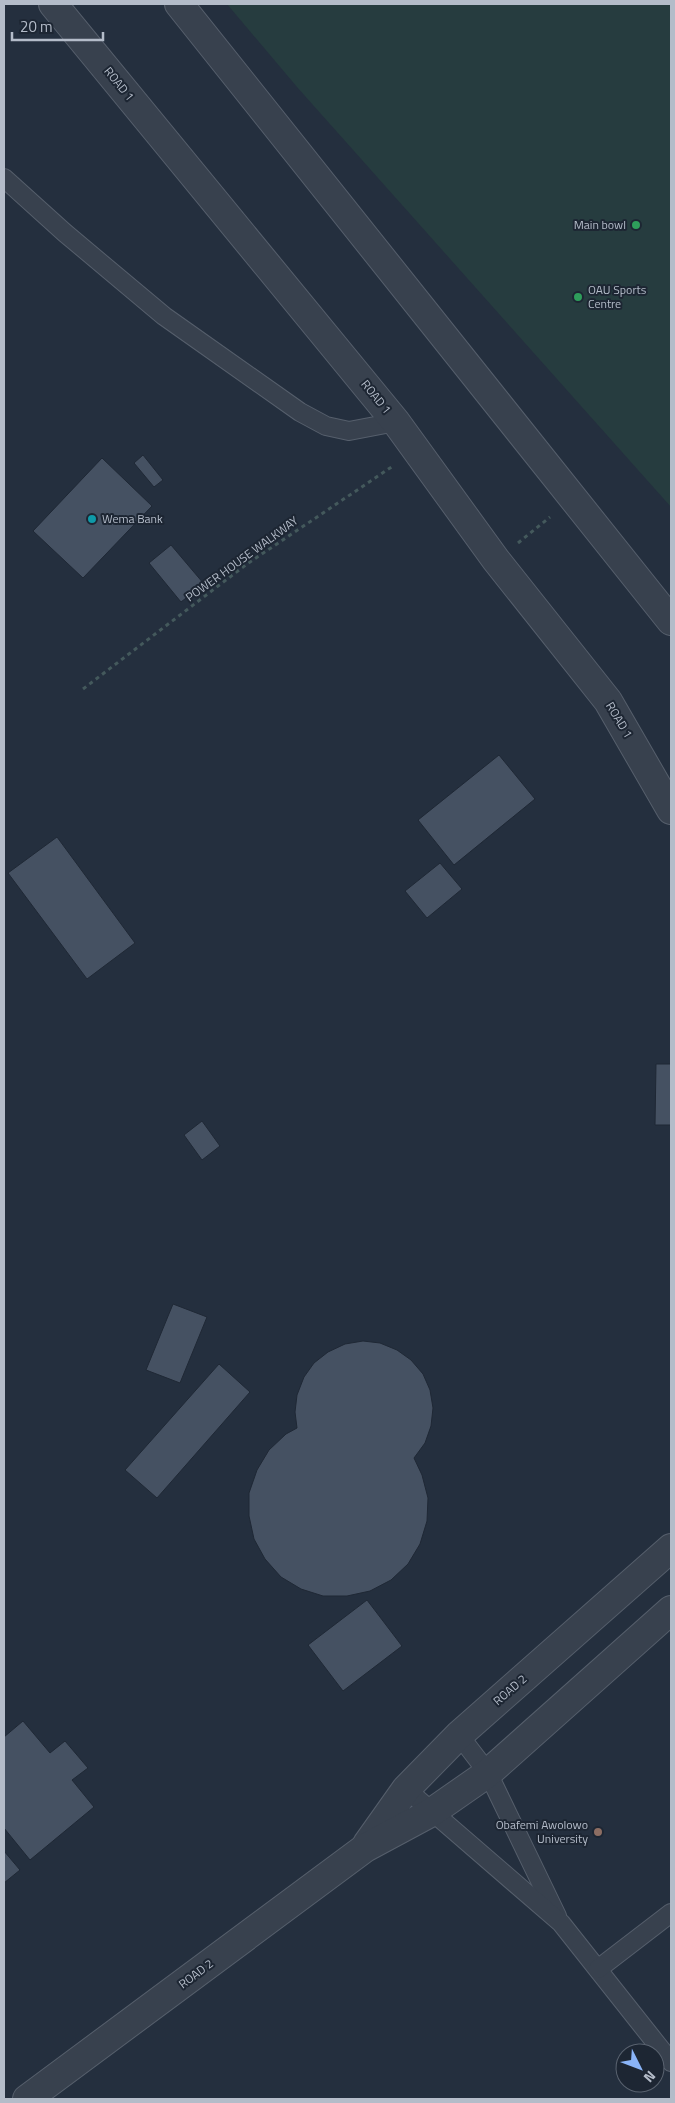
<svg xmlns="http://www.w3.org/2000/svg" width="675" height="2103" viewBox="0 0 675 2103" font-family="'Titillium Web',sans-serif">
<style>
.green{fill:#263c3f}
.building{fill:#455162;stroke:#1f2835}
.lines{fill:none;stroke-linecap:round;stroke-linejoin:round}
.lane-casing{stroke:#565f6c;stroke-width:20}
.street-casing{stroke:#565f6c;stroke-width:30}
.path{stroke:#44595c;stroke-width:3;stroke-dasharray:4 4;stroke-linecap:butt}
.lane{stroke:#38414e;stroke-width:18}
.street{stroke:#38414e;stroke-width:28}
.leisure-dot{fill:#2e9e5b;stroke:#1d2633;stroke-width:2}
.culture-dot{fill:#0f9aa8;stroke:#1d2633;stroke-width:2}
.education-dot{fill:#8d6e63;stroke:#1d2633;stroke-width:2}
.labels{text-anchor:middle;stroke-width:4;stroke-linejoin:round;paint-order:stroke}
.street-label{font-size:12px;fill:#b4bcc9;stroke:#1d2633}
.poi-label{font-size:12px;fill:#b4bcc9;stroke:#1d2633;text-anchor:end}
</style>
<rect width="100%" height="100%" fill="#242f3e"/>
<polygon class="green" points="227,4 671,4 671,507 297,87"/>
<g class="building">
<polygon points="143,455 163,480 154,487 134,463"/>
<polygon points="102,458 152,506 83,578 33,531"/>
<polygon points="171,545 204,584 181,602 149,563"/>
<polygon points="499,755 535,799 454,865 418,820"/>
<polygon points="57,837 135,943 87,979 8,873"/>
<polygon points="440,863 462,889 427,918 405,891"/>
<polygon points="656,1064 671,1064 671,1125 655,1125"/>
<polygon points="202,1121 220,1146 202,1160 184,1135"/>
<polygon points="173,1304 207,1317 180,1383 146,1370"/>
<polygon points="363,1341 380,1343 397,1350 411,1360 423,1374 430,1390 433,1408 431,1426 425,1443 414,1458 422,1475 428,1498 427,1521 420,1544 408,1564 391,1580 370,1591 347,1596 323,1596 301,1589 281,1577 265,1559 254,1539 249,1516 249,1493 257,1470 269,1450 286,1434 297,1428 295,1412 297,1395 304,1377 314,1363 328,1352 345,1344"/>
<polygon points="219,1364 250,1392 157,1498 125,1470"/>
<polygon points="367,1600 402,1646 343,1691 308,1645"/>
<polygon points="23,1721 50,1753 65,1741 88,1768 72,1780 94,1807 30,1860 4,1828 4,1737"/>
<polygon points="4,1851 20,1870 4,1883"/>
</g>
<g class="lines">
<defs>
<g id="lane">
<polyline points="4,178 65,233 164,316 300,412 326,426 349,431 396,422"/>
<polyline points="459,1735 488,1773 557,1916"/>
<polyline points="406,1789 561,1923 671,2062"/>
<polyline points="598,1969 671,1913"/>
</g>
<g id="street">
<polyline points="53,4 396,422 496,560 608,701 671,810"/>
<polyline points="179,4 671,621"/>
<polyline points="367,1844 406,1789 459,1735 671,1548"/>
<polyline points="27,2099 365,1848 432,1812 488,1773 671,1610"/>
</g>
</defs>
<use href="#lane" class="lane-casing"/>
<use href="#street" class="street-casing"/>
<g class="path">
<polyline points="518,543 550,517"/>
<polyline points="83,689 247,564 393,466"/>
</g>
<use href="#lane" class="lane"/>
<use href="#street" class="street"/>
</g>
<g class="leisure-dot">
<circle cx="636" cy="225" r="5"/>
<circle cx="578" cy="297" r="5"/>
</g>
<circle class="culture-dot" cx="92" cy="519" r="5"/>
<circle class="education-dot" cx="598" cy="1832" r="5"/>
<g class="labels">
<g class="street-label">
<text transform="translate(119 84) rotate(51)" y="4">ROAD 1</text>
<text transform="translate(376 397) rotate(51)" y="4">ROAD 1</text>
<text transform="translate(242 559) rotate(-36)" y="4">POWER HOUSE WALKWAY</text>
<text transform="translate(619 720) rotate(59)" y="4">ROAD 1</text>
<text transform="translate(510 1690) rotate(-41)" y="4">ROAD 2</text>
<text transform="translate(196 1974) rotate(-37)" y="4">ROAD 2</text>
</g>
<g class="poi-label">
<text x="626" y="229">Main bowl</text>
<text x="588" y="294" text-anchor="start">OAU Sports<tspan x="588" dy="14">Centre</tspan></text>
<text x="102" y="523" text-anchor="start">Wema Bank</text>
<text x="588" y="1829">Obafemi Awolowo<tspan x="588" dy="14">University</tspan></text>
</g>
</g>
<rect width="675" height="2103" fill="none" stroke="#b4bcc9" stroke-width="10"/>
<g transform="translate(640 2068) rotate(132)"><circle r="24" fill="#1d2633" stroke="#59626f"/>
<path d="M0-4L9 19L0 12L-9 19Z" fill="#8ab4f8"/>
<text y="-8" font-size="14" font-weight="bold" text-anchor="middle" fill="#b4bcc9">N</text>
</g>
<path d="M12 32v8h91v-8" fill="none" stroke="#b4bcc9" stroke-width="2.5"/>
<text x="20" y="32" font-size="15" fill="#b4bcc9" stroke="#1d2633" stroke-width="4" paint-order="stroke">20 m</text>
</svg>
